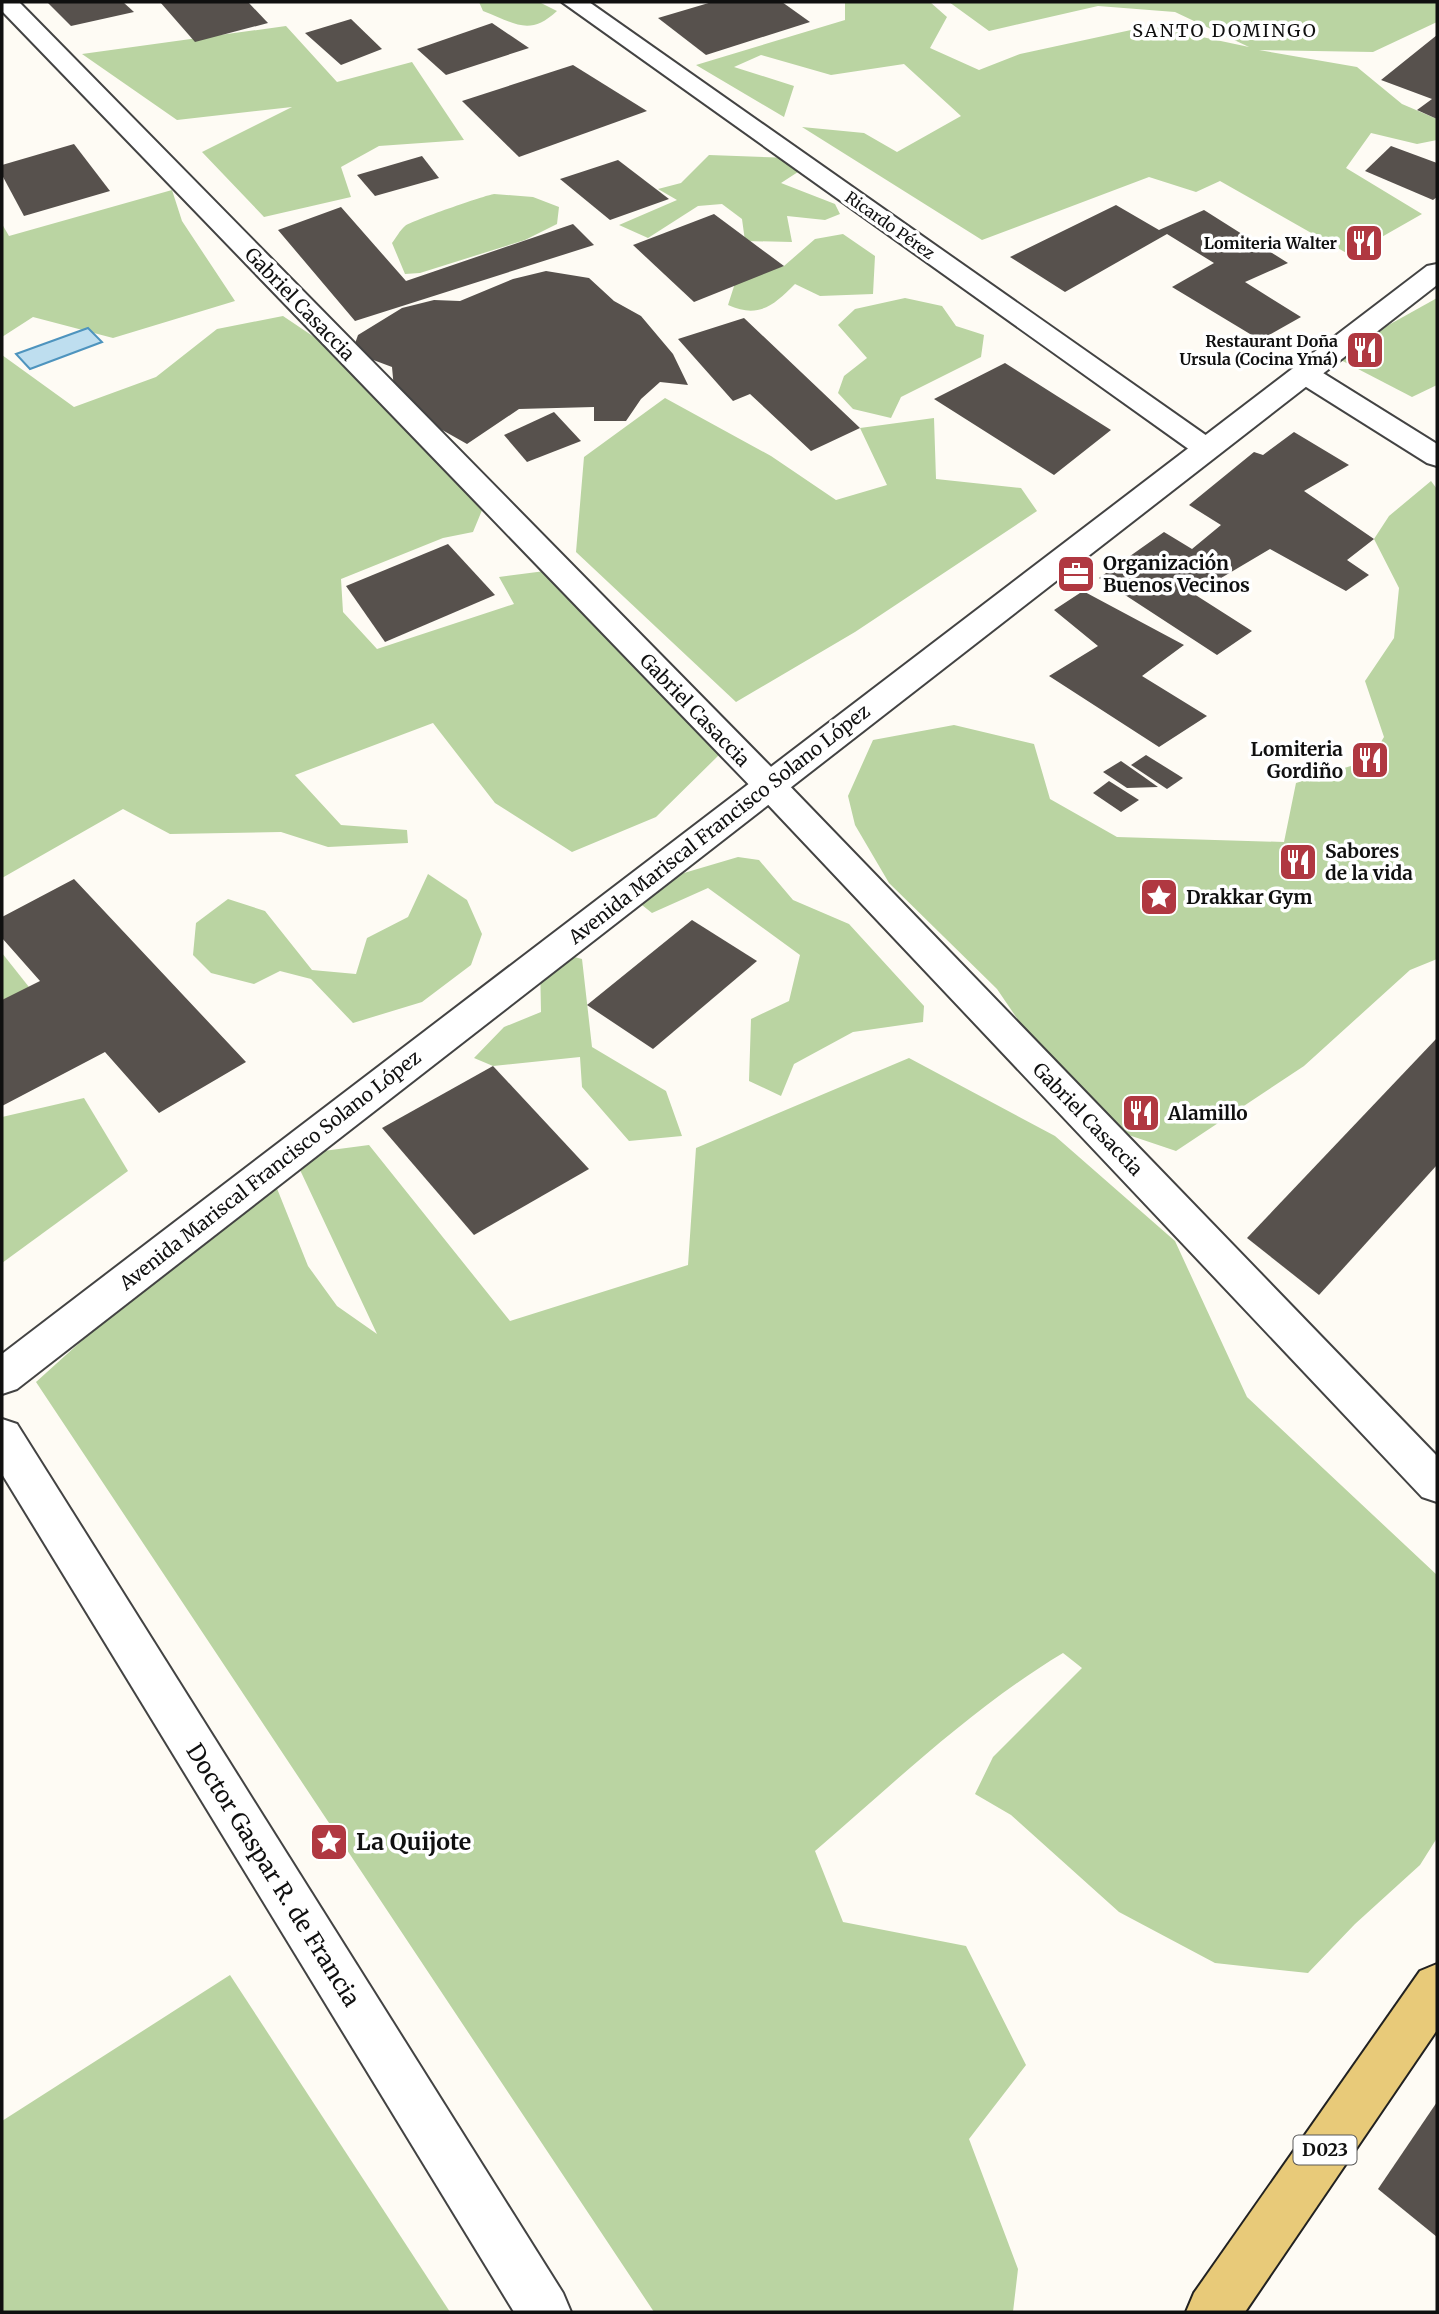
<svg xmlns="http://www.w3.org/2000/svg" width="1439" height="2314" viewBox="0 0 1439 2314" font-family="Merriweather,serif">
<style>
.forest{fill:#bad4a2}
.water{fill:#bedeef;stroke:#4e94be;stroke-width:2}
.building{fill:#57514d}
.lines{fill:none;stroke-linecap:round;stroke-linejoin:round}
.minor-casing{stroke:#434343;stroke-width:4}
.tertiary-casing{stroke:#434343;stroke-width:4}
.primary-casing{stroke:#212121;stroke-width:4}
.minor{fill:#fff;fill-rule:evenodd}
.tertiary{fill:#fff;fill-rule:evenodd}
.primary{fill:#e8ca79;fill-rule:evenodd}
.labels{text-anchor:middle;stroke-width:7;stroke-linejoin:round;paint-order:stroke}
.far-street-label{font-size:16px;fill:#101010;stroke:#fff}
.far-poi-label{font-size:16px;font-weight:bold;fill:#101010;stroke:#fff;text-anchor:end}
.far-neighbourhood-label{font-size:18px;letter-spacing:2px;fill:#101010;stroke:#fff}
.shield{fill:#fff;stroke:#585858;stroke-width:2}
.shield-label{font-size:18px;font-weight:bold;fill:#101010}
.street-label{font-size:19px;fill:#101010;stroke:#fff}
.poi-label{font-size:19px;font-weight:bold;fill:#101010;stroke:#fff;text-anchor:start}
.near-poi-label{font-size:23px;font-weight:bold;fill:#101010;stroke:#fff;text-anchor:start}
.near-street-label{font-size:23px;fill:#101010;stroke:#fff}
</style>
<rect width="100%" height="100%" fill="#fefbf4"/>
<g class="forest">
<path d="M479,2H539L557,11C529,37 515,23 483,11Z"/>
<polygon points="845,2 930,2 947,17 930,48 979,70 1020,54 1131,30 1155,27 1249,47 1175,12 1098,6 989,31 949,2 1437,2 1437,22 1373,52 1259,50 1357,67 1402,104 1437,119 1437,140 1417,144 1371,133 1346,168 1422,214 1350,255 1220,181 1196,192 1149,177 982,240 802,127 864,133 897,152 961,116 904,64 831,75 761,55 734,67 794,86 784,117 696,65 845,20"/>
<polygon points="286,26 337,82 412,62 464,140 379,146 341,167 351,197 264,217 202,152 292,107 177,120 82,54"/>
<polygon points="709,155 793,158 801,170 781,183 835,204 840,214 825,220 787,216 792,242 745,241 742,219 722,204 698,206 648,238 619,225 677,200 658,189 681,183"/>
<polygon points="172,190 182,221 235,301 113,338 33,317 2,337 2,224 9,236"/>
<path d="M494,194L533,197L559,207L557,224L525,240L420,273L405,274L392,243C396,238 400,230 405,226C411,221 486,195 494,194Z"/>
<path d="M843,234L875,256L873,294L820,296L795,284C774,305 759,319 728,305L736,280L784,266L815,239Z"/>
<polygon points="905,298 942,306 956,326 984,335 981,357 901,397 891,418 853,409 838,393 844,376 867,358 838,325 855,309"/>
<polygon points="1437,298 1437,385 1412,397 1333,356"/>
<polygon points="283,316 372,376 485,503 473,532 443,538 341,579 343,612 377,649 514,604 499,577 545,571 720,754 656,817 572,852 495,803 433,723 295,775 341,825 407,830 408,843 328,847 281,832 170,834 123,809 2,878 2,355 74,407 156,377 217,329"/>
<polygon points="665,398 771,456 836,500 887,485 860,428 934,418 936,479 1021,488 1037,511 855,632 736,702 576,552 584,457"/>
<polygon points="1431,481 1437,489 1437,959 1410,970 1304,1066 1176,1151 1087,1121 997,989 889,883 855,825 848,796 873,740 954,725 1034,744 1050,799 1117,837 1284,842 1296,783 1370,760 1384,737 1365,681 1394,638 1399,588 1374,539 1389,516"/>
<polygon points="738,857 759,860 793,900 849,924 924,1006 923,1022 853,1032 794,1064 781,1096 749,1081 751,1019 789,1001 800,955 708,888 652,913 637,901 640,886"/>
<polygon points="428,874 467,900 482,934 471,965 422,1002 353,1023 311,979 280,971 254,984 211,973 193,955 196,923 228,899 265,911 312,970 356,974 367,938 408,917"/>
<polygon points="2,953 44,1006 2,1006"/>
<polygon points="559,953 582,959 592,1047 666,1091 682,1136 629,1141 582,1087 580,1057 493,1066 474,1058 504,1027 541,1012 540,962"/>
<path d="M909,1058L1055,1136L1175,1241L1247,1397L1437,1575V1838L1420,1865L1355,1924L1308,1973L1215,1963L1119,1912L1011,1815L975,1794L993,1757L1082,1668L1063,1653C973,1707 894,1783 815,1851L843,1922L966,1946L1026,2065L969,2139L1018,2269L1013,2312H654L36,1382L270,1171L308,1266L337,1306L377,1334L293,1155L369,1145L510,1321L688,1265L696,1148Z"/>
<polygon points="84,1098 128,1171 2,1263 2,1117"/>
<polygon points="230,1975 450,2312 2,2312 2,2121"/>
</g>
<polygon class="water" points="88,328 102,342 30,369 16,354"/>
<g class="building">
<polygon points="47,2 123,2 134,12 71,26"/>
<polygon points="160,2 248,2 268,23 195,42"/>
<polygon points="712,2 782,2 810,22 706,55 658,18"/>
<polygon points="351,19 382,49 341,65 305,33"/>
<polygon points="492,23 529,48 446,75 417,49"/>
<polygon points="1437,35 1437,119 1417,110 1432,99 1381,80"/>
<polygon points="573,65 647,111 519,157 462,101"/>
<polygon points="74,144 110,191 24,216 2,175 2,165"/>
<polygon points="1391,146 1437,163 1437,197 1433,200 1365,171"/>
<polygon points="422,156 439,178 375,196 357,175"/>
<polygon points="618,160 669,199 610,220 560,179"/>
<polygon points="1116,205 1159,230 1204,210 1288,263 1245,282 1301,317 1260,340 1172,287 1214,263 1167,234 1065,292 1010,257"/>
<polygon points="341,207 406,281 573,224 594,245 355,321 278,230"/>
<polygon points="714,214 784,266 694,302 633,245"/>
<polygon points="546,271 589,278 614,301 641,316 673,354 688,385 660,382 641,399 626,421 594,421 594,407 519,409 467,444 421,418 394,389 392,367 352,352 358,335 402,308 434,300 460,301 513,279"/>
<polygon points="744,318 860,428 811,451 750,394 733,401 678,339"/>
<polygon points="1005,363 1057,396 1111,430 1054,475 934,399"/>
<polygon points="554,412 581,441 527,462 504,435"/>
<polygon points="1294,432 1349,465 1304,491 1374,539 1347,560 1369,575 1346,591 1270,549 1194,594 1252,631 1217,655 1099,578 1164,532 1192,549 1221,525 1189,505 1254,452 1263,455"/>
<polygon points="448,544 495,595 385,642 346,586"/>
<polygon points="1083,591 1184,645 1142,676 1207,716 1159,747 1049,676 1098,646 1054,610"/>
<polygon points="1146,755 1183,778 1167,789 1131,765"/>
<polygon points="1121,761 1144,777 1158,787 1127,788 1103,772"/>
<polygon points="1109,781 1139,800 1121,812 1093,793"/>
<polygon points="74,879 246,1062 159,1113 105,1052 2,1106 2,1000 40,981 2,938 2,917"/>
<polygon points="692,920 757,961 653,1049 587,1005"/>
<polygon points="1437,1038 1437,1165 1319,1295 1247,1238"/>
<polygon points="493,1066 589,1169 474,1235 382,1128"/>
<polygon points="1437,2102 1437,2237 1378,2189"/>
</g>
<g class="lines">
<defs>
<g id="minor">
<polygon points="2,2 19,2 782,778 1437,1456 1437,1502 1422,1497 758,794 2,11"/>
<polygon points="562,2 589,2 1217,443 1222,449 1217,455 1207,458 1197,455"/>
<polygon points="1305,365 1315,368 1437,444 1437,466 1427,463 1295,380 1291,374 1295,368"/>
<polygon points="2,1419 17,1424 563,2293 571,2312 514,2312 2,1474"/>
</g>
<polygon id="tertiary" points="1437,264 1437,285 17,1389 2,1394 2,1354 1427,266"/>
<polygon id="primary" points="1437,1964 1437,2030 1245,2312 1186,2312 1194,2293 1420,1971"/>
</defs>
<use href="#minor" class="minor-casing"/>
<use href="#tertiary" class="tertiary-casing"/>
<use href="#primary" class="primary-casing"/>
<use href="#minor" class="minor"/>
<use href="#tertiary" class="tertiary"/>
<use href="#primary" class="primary"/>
</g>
<defs>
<symbol id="restaurant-square" viewBox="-11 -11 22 22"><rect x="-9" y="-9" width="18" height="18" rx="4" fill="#b03841" stroke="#fff"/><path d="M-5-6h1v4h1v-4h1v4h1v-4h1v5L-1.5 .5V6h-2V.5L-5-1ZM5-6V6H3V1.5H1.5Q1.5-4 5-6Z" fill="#fff"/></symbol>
<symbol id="office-square" viewBox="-11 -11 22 22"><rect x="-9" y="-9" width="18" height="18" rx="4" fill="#b03841" stroke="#fff"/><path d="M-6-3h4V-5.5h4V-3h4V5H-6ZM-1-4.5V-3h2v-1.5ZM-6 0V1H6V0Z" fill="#fff"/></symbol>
<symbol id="sight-square" viewBox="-11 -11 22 22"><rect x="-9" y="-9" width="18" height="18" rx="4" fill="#b03841" stroke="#fff"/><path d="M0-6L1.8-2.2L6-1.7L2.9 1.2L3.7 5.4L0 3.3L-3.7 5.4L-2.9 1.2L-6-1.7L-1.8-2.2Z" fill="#fff"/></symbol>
</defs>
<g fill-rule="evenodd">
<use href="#restaurant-square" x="1342" y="221" width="44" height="44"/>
<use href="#restaurant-square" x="1343" y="328" width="44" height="44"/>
<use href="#office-square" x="1054" y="552" width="44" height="44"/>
<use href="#restaurant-square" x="1348" y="738" width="44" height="44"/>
<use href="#restaurant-square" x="1276" y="840" width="44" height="44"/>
<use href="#sight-square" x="1137" y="875" width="44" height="44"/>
<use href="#restaurant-square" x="1119" y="1091" width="44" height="44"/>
<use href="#sight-square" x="307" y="1820" width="44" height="44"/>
</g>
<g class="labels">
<g class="far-street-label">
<text transform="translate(890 225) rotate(35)" y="6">Ricardo Pérez</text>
</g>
<g class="far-poi-label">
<text x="1337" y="249">Lomiteria Walter</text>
<text x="1338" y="347">Restaurant Doña<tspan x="1338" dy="18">Ursula (Cocina Ymá)</tspan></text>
</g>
<g class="far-neighbourhood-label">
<text x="1225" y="37">SANTO DOMINGO</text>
</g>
<rect class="shield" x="1293.5" y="2135.5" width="63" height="29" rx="5"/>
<g class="shield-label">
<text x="1325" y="2156">D023</text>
</g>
<g class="street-label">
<text transform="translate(300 304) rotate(46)" y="7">Gabriel Casaccia</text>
<text transform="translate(695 710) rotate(46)" y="7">Gabriel Casaccia</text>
<text transform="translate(719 824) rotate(-38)" y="7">Avenida Mariscal Francisco Solano López</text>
<text transform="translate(1088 1119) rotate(46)" y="7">Gabriel Casaccia</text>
<text transform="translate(270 1170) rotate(-38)" y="7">Avenida Mariscal Francisco Solano López</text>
</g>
<g class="poi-label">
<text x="1103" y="570">Organización<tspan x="1103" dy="22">Buenos Vecinos</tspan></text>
<text x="1343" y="756" text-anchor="end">Lomiteria<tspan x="1343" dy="22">Gordiño</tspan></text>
<text x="1325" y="858">Sabores<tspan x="1325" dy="22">de la vida</tspan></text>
<text x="1186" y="904">Drakkar Gym</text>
<text x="1168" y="1120">Alamillo</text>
</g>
<g class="near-poi-label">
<text x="356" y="1850">La Quijote</text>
</g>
<g class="near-street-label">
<text transform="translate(273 1875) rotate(58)" y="8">Doctor Gaspar R. de Francia</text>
</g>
</g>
<rect width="1439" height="2314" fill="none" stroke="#101010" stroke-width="7"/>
</svg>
